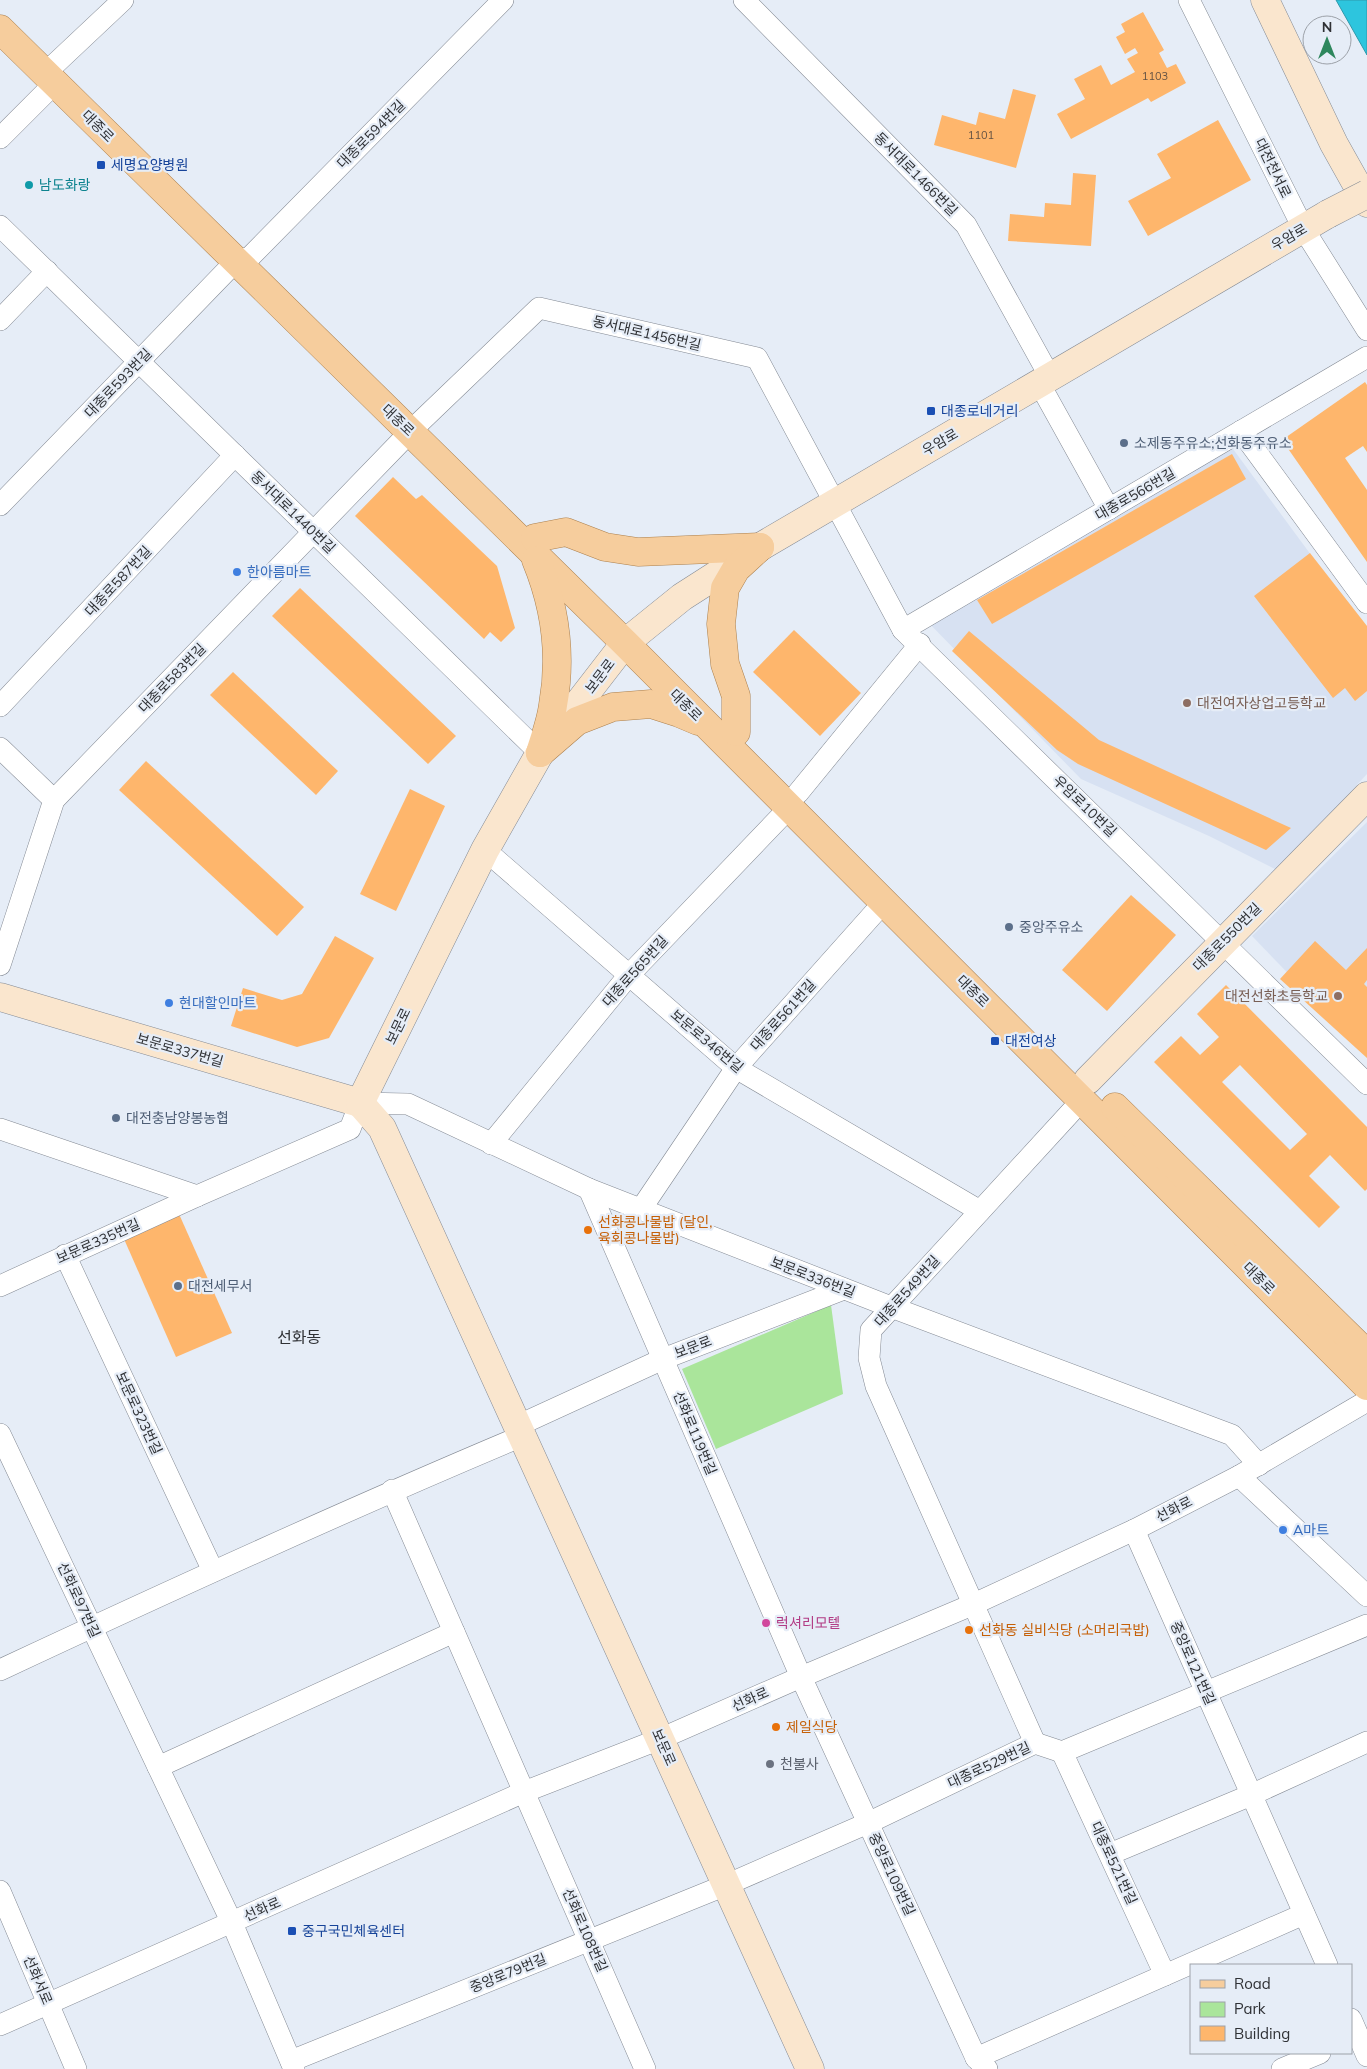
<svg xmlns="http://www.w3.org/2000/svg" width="1367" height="2069" viewBox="0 0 1367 2069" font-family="Mulish,'Noto Sans KR',sans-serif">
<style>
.built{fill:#d7e1f2}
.green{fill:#aae59b}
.water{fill:#2dc5de;stroke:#2e99ab}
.building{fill:#feb66c;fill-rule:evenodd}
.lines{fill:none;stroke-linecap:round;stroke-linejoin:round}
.street-casing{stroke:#848a94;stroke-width:22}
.secondary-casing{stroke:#848a94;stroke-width:29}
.primary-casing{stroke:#ac804e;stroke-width:29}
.street{stroke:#fff;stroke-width:21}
.secondary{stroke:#fae6ce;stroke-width:28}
.primary{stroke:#f6cd9d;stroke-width:28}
.secondary-bridge-casing{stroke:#848a94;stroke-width:29;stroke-linecap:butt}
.secondary-bridge{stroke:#fae6ce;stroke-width:28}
.transit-dot{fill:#1a4fb4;stroke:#e6edf7;stroke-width:2}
.culture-dot{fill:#0f9aa8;stroke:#e6edf7;stroke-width:2}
.service-dot{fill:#5c6f8a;stroke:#e6edf7;stroke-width:2}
.shop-dot{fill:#3f7fe0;stroke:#e6edf7;stroke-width:2}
.education-dot{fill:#8d6e63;stroke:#e6edf7;stroke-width:2}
.food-dot{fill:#e8710a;stroke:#e6edf7;stroke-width:2}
.hotel-dot{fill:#d1479c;stroke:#e6edf7;stroke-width:2}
.worship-dot{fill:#6b7280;stroke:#e6edf7;stroke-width:2}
.labels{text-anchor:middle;stroke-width:4.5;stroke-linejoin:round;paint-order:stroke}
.number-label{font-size:11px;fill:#635243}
.street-label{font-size:14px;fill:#2f3135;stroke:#e6edf7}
.transit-label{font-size:14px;fill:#164399;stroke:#e6edf7;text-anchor:start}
.culture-label{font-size:14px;fill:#0d838f;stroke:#e6edf7;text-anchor:start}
.service-label{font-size:14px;fill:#4e5e75;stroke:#e6edf7;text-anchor:start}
.shop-label{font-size:14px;fill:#366cbe;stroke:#e6edf7;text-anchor:start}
.education-label{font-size:14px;fill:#785e54;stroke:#e6edf7;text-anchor:start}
.food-label{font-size:14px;fill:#c56008;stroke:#e6edf7;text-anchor:start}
.hotel-label{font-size:14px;fill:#b23c85;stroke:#e6edf7;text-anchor:start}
.worship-label{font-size:14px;fill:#5b616d;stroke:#e6edf7;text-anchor:start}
.quarter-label{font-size:16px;fill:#2f3135;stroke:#e6edf7}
</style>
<rect width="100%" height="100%" fill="#e6edf7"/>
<g class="built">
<polygon points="1233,449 1367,631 1367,774 1277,870 1209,836 1081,779 924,618"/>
<polygon points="1367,822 1367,1055 1252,936"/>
</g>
<polygon class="green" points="831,1305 843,1394 716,1449 682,1369"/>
<polygon class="water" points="1336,0 1367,0 1367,55"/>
<g class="building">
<polygon points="1143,12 1164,50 1159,53 1167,68 1176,64 1186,83 1151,102 1148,98 1071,139 1057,114 1085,99 1074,79 1101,65 1111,85 1135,72 1127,59 1138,53 1135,48 1125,54 1116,37 1125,32 1121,24"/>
<polygon points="1013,89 1036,95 1016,168 934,145 942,115 976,125 979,112 1005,119"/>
<polygon points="1218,120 1251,180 1148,236 1128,201 1171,178 1157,154"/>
<polygon points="1073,173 1096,175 1091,246 1008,241 1010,214 1044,217 1045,203 1071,205"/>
<polygon points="1365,382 1367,385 1367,452 1363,446 1345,458 1367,490 1367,562 1282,440"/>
<polygon points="1232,454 1246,479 992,624 977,600"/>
<polygon points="393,477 416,499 422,495 497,566 515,628 501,642 490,632 484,639 355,516"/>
<polygon points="1310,553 1367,626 1367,691 1355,701 1345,688 1333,698 1254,596"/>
<polygon points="300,588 456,736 428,764 272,616"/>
<polygon points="794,630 861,693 820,736 753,672"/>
<polygon points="969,631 1099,740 1291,828 1266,850 1078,764 1057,750 952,651"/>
<polygon points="233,672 338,771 316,795 210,695"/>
<polygon points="146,761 304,907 277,936 119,790"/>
<polygon points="410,789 445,806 396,911 360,894"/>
<polygon points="1131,895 1176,935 1107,1011 1062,970"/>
<polygon points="335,936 374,958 329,1038 297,1047 231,1026 243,988 282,1000 302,994"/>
<polygon points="1315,941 1346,970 1367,948 1367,980 1364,984 1367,987 1367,1058 1280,979"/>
<path d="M1226,985L1367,1127V1189L1365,1191L1330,1155L1309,1176L1340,1207L1319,1228L1154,1062L1181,1036L1200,1055L1219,1037L1197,1014ZM1240,1065L1307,1134L1290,1150L1222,1082Z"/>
<polygon points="179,1214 232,1333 176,1357 124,1239"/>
</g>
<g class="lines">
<defs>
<g id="street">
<polyline points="744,0 966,225 1050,377"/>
<polyline points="1189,0 1303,228 1367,330"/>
<polyline points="55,64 123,0"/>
<polyline points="0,138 55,83"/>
<polyline points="0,226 540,753"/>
<polyline points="0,320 47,271"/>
<polyline points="1039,383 1109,509"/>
<polyline points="419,423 539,308 757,358 903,630 1367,1084"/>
<polyline points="1241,431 1367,603"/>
<polyline points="0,505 236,261 250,257 503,0"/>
<polyline points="903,630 1367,357"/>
<polyline points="0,706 235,455"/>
<polyline points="0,748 54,800"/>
<polyline points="798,793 920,644"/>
<polyline points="485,850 736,1068 980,1211"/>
<polyline points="0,965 54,800 410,432"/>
<polyline points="0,1129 197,1196"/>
<polyline points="491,1144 629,975 789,808"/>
<polyline points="589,1189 801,1677 976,2058 987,2069"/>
<polyline points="641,1209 736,1068 884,902"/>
<polyline points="65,1255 213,1571"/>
<polyline points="0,1286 197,1196 350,1129 360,1103 408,1104 589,1189 891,1307 1232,1435 1259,1465"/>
<polyline points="517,1426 663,1359 844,1289"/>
<polyline points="0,1434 232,1923 294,2069"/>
<polyline points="1239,1476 1367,1596"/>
<polyline points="392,1490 645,2069"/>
<polyline points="1134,1530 1327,1965"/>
<path d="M0,1670C173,1589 346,1510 522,1436"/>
<polyline points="1035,1743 876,1386 869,1358 871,1330 1082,1100"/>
<polyline points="1062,1752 1165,1975"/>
<polyline points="158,1767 454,1632"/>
<polyline points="1110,1854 1251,1795 1367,1742"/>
<polyline points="0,1891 76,2069"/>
<polyline points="1351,2019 1367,2056"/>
<polyline points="0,2025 524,1792 660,1739 801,1677 974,1604 1134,1530 1239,1476 1367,1401"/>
<polyline points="976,2058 1304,1914"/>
<polyline points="291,2061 726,1885 868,1823 1035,1743 1062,1752 1367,1625"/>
<polyline points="1282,2069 1320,2053"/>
</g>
<g id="secondary">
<polyline points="1265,0 1334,144 1367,203"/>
<polyline points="0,997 360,1103"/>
<polyline points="1088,1080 1367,796"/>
<polyline points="360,1103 485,850 540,753 625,643 682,597 760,547 1328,214"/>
<polyline points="360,1103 382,1128 810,2069"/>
</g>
<g id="primary">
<polyline points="0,29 625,643 1367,1386"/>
<polyline points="535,538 566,532 605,547 638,552 760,547"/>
<path d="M536,560C555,606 562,655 553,705C551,721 545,737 540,753"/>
<polyline points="736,732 736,696 725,664 721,624 725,588 736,569 760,547"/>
<polyline points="540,753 577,721 613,707 651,704 679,713 698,721"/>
<polyline points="1115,1107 1367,1354"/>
</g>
</defs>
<use href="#street" class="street-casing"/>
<use href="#secondary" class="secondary-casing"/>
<use href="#primary" class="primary-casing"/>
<use href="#street" class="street"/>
<use href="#secondary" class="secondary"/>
<use href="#primary" class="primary"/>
<defs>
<polyline id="secondary-bridge" points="1328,214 1367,194"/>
</defs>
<use href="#secondary-bridge" class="secondary-bridge-casing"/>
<use href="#secondary-bridge" class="secondary-bridge"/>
</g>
<g class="transit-dot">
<rect x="96" y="160" width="10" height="10" rx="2.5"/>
<rect x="926" y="406" width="10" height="10" rx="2.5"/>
<rect x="990" y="1036" width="10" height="10" rx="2.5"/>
<rect x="287" y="1926" width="10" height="10" rx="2.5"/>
</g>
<circle class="culture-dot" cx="29" cy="185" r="5"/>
<g class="service-dot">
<circle cx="1124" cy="443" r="5"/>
<circle cx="1009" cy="927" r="5"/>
<circle cx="116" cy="1118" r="5"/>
<circle cx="178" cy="1286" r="5"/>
</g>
<g class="shop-dot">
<circle cx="237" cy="572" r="5"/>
<circle cx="169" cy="1003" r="5"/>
<circle cx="1283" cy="1530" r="5"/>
</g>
<g class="education-dot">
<circle cx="1187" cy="703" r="5"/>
<circle cx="1338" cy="996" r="5"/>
</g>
<g class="food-dot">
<circle cx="588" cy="1230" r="5"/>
<circle cx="969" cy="1630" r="5"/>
<circle cx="776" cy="1727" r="5"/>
</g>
<circle class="hotel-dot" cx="766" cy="1623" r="5"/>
<circle class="worship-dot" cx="770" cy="1764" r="5"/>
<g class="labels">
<g class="number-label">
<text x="1155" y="80">1103</text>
<text x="981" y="139">1101</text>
</g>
<g class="street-label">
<text transform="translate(98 126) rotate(45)" y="5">대종로</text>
<text transform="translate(371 134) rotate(-45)" y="5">대종로594번길</text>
<text transform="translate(1273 168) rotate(64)" y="5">대전천서로</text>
<text transform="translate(916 174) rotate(45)" y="5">동서대로1466번길</text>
<text transform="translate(1289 237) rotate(-30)" y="5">우암로</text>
<text transform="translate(647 333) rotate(13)" y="5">동서대로1456번길</text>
<text transform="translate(118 383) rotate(-46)" y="5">대종로593번길</text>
<text transform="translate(398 420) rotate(44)" y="5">대종로</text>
<text transform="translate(940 442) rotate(-30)" y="5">우암로</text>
<text transform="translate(1135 494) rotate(-30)" y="5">대종로566번길</text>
<text transform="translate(293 512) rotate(44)" y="5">동서대로1440번길</text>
<text transform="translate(118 581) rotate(-47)" y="5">대종로587번길</text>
<text transform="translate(600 676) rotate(-53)" y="5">보문로</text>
<text transform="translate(172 678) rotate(-46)" y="5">대종로583번길</text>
<text transform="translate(686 705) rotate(45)" y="5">대종로</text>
<text transform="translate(1085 806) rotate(44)" y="5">우암로10번길</text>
<text transform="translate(1227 937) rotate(-45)" y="5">대종로550번길</text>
<text transform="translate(635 971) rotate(-48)" y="5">대종로565번길</text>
<text transform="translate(973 991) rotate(45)" y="5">대종로</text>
<text transform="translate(783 1015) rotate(-48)" y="5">대종로561번길</text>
<text transform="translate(398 1026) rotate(-64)" y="5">보문로</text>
<text transform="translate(707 1041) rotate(40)" y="5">보문로346번길</text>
<text transform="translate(180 1050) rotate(16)" y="5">보문로337번길</text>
<text transform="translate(98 1241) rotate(-24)" y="5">보문로335번길</text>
<text transform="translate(813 1277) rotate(21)" y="5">보문로336번길</text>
<text transform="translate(1259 1278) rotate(45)" y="5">대종로</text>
<text transform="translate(907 1291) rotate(-48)" y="5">대종로549번길</text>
<text transform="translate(693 1347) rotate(-21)" y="5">보문로</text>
<text transform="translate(139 1413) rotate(65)" y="5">보문로323번길</text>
<text transform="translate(695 1433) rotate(67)" y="5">선화로119번길</text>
<text transform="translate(1174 1509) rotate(-27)" y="5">선화로</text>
<text transform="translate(79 1600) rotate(65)" y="5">선화로97번길</text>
<text transform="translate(1193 1663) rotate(66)" y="5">중앙로121번길</text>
<text transform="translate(750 1699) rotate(-24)" y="5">선화로</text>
<text transform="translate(664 1747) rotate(66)" y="5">보문로</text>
<text transform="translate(989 1765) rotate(-25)" y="5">대종로529번길</text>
<text transform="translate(1114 1863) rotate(65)" y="5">대종로521번길</text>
<text transform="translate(892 1874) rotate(65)" y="5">중앙로109번길</text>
<text transform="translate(262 1909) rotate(-24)" y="5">선화로</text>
<text transform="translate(585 1930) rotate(66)" y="5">선화로108번길</text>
<text transform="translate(508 1973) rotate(-22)" y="5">중앙로79번길</text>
<text transform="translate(38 1980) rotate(67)" y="5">선화서로</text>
</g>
<g class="transit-label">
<text x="111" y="170">세명요양병원</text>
<text x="941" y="416">대종로네거리</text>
<text x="1005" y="1046">대전여상</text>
<text x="302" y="1936">중구국민체육센터</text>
</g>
<g class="culture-label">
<text x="39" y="190">남도화랑</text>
</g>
<g class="service-label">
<text x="1134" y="448">소제동주유소;선화동주유소</text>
<text x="1019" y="932">중앙주유소</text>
<text x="126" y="1123">대전충남양봉농협</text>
<text x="188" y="1291">대전세무서</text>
</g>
<g class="shop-label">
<text x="247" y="577">한아름마트</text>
<text x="179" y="1008">현대할인마트</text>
<text x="1293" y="1535">A마트</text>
</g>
<g class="education-label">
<text x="1197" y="708">대전여자상업고등학교</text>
<text x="1328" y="1001" text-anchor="end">대전선화초등학교</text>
</g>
<g class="food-label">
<text x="598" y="1227">선화콩나물밥 (달인,<tspan x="598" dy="16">육회콩나물밥)</tspan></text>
<text x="979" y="1635">선화동 실비식당 (소머리국밥)</text>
<text x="786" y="1732">제일식당</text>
</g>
<g class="hotel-label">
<text x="776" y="1628">럭셔리모텔</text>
</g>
<g class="worship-label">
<text x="780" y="1769">천불사</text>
</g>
<g class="quarter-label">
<text x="299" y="1343">선화동</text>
</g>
</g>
<rect x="1190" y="1964" width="162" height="90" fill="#e6edf7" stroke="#9da2a9"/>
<rect x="1200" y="1980" width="25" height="8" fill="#f6cd9d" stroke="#9da2a9"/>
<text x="1234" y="1989" font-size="15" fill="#2f3135">Road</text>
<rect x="1200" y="2002" width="25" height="15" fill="#aae59b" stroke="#9da2a9"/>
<text x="1234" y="2014" font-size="15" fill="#2f3135">Park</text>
<rect x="1200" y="2026" width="25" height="15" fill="#feb66c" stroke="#9da2a9"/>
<text x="1234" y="2039" font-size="15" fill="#2f3135">Building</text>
<g transform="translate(1327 40)"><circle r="24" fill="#e6edf7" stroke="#9da2a9"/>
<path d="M0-4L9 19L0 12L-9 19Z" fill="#2e875d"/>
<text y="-8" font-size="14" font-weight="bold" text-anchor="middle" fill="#2f3135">N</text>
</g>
</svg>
